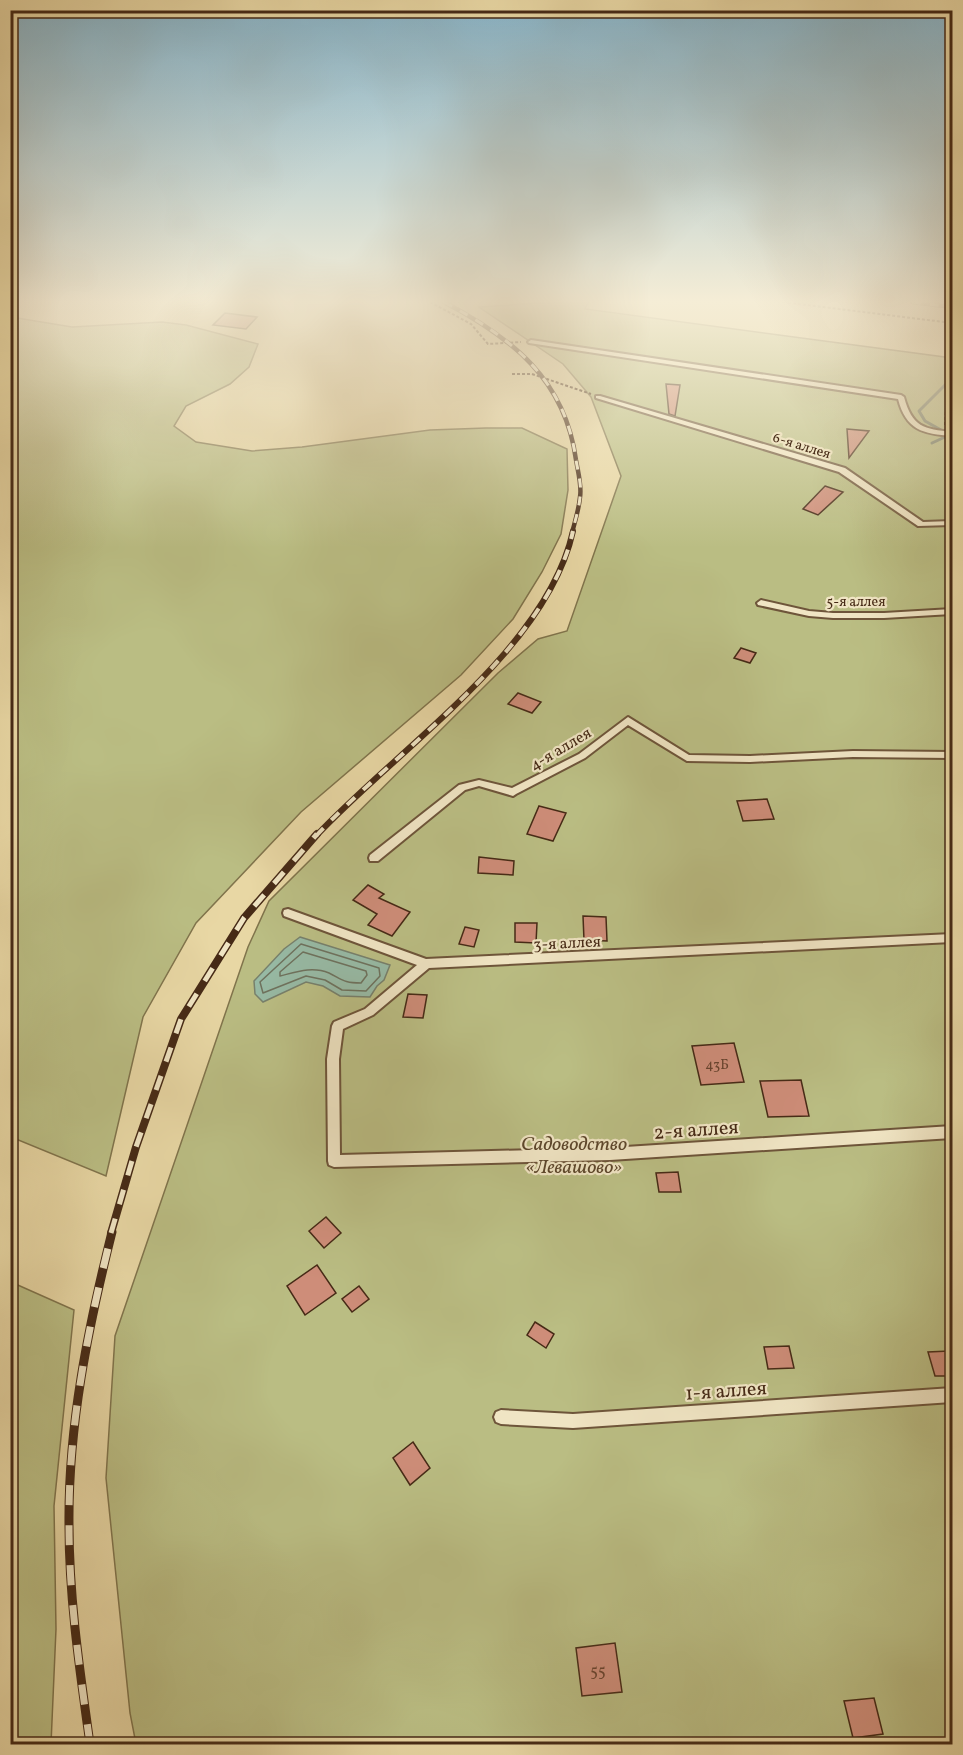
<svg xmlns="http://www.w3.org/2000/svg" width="963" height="1755" viewBox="0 0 963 1755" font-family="Vollkorn,serif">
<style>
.green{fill:#babd83;stroke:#80744c;stroke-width:1.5}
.water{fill:#97baa5;stroke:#77806c;stroke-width:1.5}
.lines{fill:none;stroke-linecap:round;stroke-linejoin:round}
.shore{stroke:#6e725e;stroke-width:1.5}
.stream{stroke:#77806c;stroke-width:3}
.building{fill:#ce8d79;stroke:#462a16;stroke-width:1.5}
.service-casing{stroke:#6e553a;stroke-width:4}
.path{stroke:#462a16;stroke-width:2;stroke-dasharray:3 2;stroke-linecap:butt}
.service{fill:#f0e5c4;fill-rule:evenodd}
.rail-far3-casing{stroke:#462a16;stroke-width:4.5}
.rail-far2-casing{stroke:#462a16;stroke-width:6}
.rail-far1-casing{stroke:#462a16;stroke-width:8}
.rail-casing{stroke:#462a16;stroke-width:9}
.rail-far3{stroke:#f0e5c4;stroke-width:3;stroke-dasharray:9;stroke-linecap:butt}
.rail-far2{stroke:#f0e5c4;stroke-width:4;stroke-dasharray:11;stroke-linecap:butt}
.rail-far1{stroke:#f0e5c4;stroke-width:5;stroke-dasharray:15;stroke-linecap:butt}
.rail{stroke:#f0e5c4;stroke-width:7;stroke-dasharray:20;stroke-linecap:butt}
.labels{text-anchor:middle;stroke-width:4.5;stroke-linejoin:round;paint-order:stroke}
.far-street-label{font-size:14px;fill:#462a16;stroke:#f0e5c4}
.number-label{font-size:14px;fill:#68432f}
.street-label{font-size:16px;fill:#462a16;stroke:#f0e5c4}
.near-number-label{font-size:16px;fill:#68432f}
.near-street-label{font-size:20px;fill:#462a16;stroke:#f0e5c4}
.near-park-label{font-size:20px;font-style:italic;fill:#5d472c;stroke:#f0e5c4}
</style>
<rect width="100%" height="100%" fill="#e8d7a4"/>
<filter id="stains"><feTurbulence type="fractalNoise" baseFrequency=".00333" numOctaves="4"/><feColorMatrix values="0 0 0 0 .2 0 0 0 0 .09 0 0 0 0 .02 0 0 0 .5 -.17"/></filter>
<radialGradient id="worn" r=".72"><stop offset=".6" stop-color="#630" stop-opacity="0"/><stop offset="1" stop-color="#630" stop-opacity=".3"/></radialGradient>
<g class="green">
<polygon points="556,302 588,302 585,309 952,358 952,1744 136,1744 130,1713 106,1478 115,1336 248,947 269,901 498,673 538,639 567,631 621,476 591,397 563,364 479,307"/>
<polygon points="11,317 72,327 162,322 186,325 258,344 249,367 230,384 186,406 174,426 196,442 252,451 302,447 430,430 486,428 522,428 567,449 568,490 561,534 542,572 513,619 461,675 301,812 196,923 143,1017 106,1176 11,1137"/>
<polygon points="11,1282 74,1310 54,1506 56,1629 51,1744 11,1744"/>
</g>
<polygon class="water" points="300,937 390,965 384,980 377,986 370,997 340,996 323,986 306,982 263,1002 255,994 254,981 284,949"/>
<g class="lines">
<g class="shore">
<polygon points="301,944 379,968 380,976 366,991 342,990 325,980 306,976 263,993 260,982"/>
<path d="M303,952L366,971L367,975L361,983C344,983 343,980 329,973C312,966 296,972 280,976V972Z"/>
</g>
<g class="stream">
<polyline points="941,430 925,421 919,411 952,378"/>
<polyline points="932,443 945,437"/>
</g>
</g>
<g class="building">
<polygon points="225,313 257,317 246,329 213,325"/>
<polygon points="666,384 680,385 675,416 669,414"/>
<polygon points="847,429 869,431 849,458"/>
<polygon points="825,486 843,492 818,515 803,509"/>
<polygon points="741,648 756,653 750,663 734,658"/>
<polygon points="518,693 541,702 532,713 508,704"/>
<polygon points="767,799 774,819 743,821 737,801"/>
<polygon points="539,806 566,813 553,841 527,834"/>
<polygon points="479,857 514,861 513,875 478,873"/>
<polygon points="368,885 384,894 379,898 410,912 392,936 368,925 377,914 353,900"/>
<polygon points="583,916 606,917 607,941 584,940"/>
<polygon points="515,923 537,923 536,943 515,942"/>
<polygon points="465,927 479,930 474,947 459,944"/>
<polygon points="408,994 427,995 423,1018 403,1017"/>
<polygon points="734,1043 744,1082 701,1085 692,1046"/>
<polygon points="801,1080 809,1116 768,1117 760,1081"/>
<polygon points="678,1172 681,1192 659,1192 656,1173"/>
<polygon points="326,1217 341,1233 324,1248 309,1231"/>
<polygon points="317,1265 336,1293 305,1315 287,1286"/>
<polygon points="359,1286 369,1299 352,1312 342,1299"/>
<polygon points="535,1322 554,1334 546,1348 527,1335"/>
<polygon points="789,1346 794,1368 768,1369 764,1347"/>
<polygon points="949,1351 952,1376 935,1376 928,1352"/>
<polygon points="413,1442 430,1468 410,1485 393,1458"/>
<polygon points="615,1643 622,1692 582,1696 576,1648"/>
<polygon points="874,1698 883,1734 853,1738 844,1701"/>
</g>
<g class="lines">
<defs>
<g id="service">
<path d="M531,340L901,395L904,397C912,427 924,429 952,432V436C923,434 906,430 898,399L529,343L528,342Z"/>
<polygon points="596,396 600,396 845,468 923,522 952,521 952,525 918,526 839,472 596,398"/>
<polygon points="761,600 809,611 833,613 884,613 952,609 952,614 884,618 833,618 809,616 758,605 757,603"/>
<polygon points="628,717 689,755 750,756 853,751 952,752 952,758 853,757 750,762 687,761 628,725 585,758 516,794 513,796 479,786 465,790 378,861 370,861 369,858 370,855 459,785 479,780 512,788 579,754"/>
<polygon points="288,909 426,959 952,934 952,942 429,968 373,1015 343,1029 339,1059 340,1155 610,1148 952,1126 952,1138 610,1160 334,1167 329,1165 328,1161 327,1059 332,1026 334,1022 365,1009 417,965 284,916 283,913 284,910"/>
<polygon points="952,1388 952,1402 573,1428 501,1424 496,1422 494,1417 496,1412 501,1410 573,1414"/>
</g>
</defs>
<use href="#service" class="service-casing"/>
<g class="path">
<polyline points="430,302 471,324 488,344 521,342"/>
<polyline points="783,302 952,323"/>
<polyline points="512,374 532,374 591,394"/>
<polyline points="945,425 947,392 952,389"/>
</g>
<use href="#service" class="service"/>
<defs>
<g id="rail-far3">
<path d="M444,302C512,338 565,379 576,460C578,472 582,486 580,497C579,509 575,521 572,533"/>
<polyline points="912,302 952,307"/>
</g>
<path id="rail-far2" d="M316,836C396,750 547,650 573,531"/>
<polyline id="rail-far1" points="111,1233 136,1147 181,1019 244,918 317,834"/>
<path id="rail" d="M90,1744C80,1672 69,1599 69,1525C68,1426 88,1328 112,1232"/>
</defs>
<use href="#rail-far3" class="rail-far3-casing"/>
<use href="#rail-far2" class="rail-far2-casing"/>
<use href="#rail-far1" class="rail-far1-casing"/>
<use href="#rail" class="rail-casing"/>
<use href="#rail-far3" class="rail-far3"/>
<use href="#rail-far2" class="rail-far2"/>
<use href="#rail-far1" class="rail-far1"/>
<use href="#rail" class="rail"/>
</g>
<linearGradient id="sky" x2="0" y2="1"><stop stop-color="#87b6cd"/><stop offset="0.55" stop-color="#f5edd6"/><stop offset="1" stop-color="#f5edd6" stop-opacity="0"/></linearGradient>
<rect width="963" height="548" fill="url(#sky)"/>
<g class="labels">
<g class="far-street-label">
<text transform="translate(802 445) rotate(17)" y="5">6-я аллея</text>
<text x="856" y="606">5-я аллея</text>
</g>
<g class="number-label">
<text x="717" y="1069">43Б</text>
</g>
<g class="street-label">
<text transform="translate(560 748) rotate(-31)" y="6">4-я аллея</text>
<text transform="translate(567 942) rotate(-3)" y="6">3-я аллея</text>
</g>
<g class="near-number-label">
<text x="598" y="1676">55</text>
</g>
<g class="near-street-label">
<text transform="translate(696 1129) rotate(-4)" y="7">2-я аллея</text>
<text transform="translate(726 1390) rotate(-4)" y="7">1-я аллея</text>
</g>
<g class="near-park-label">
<text x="574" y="1150">Садоводство<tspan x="574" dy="23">«Левашово»</tspan></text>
</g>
</g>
<rect width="963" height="1755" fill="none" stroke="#e8d7a4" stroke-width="36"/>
<rect x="12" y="12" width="939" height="1731" fill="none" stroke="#462a16" stroke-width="3"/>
<rect x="18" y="18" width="927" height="1719" fill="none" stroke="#462a16" stroke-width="1.5"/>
<rect width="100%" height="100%" filter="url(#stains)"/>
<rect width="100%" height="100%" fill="url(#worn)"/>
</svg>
